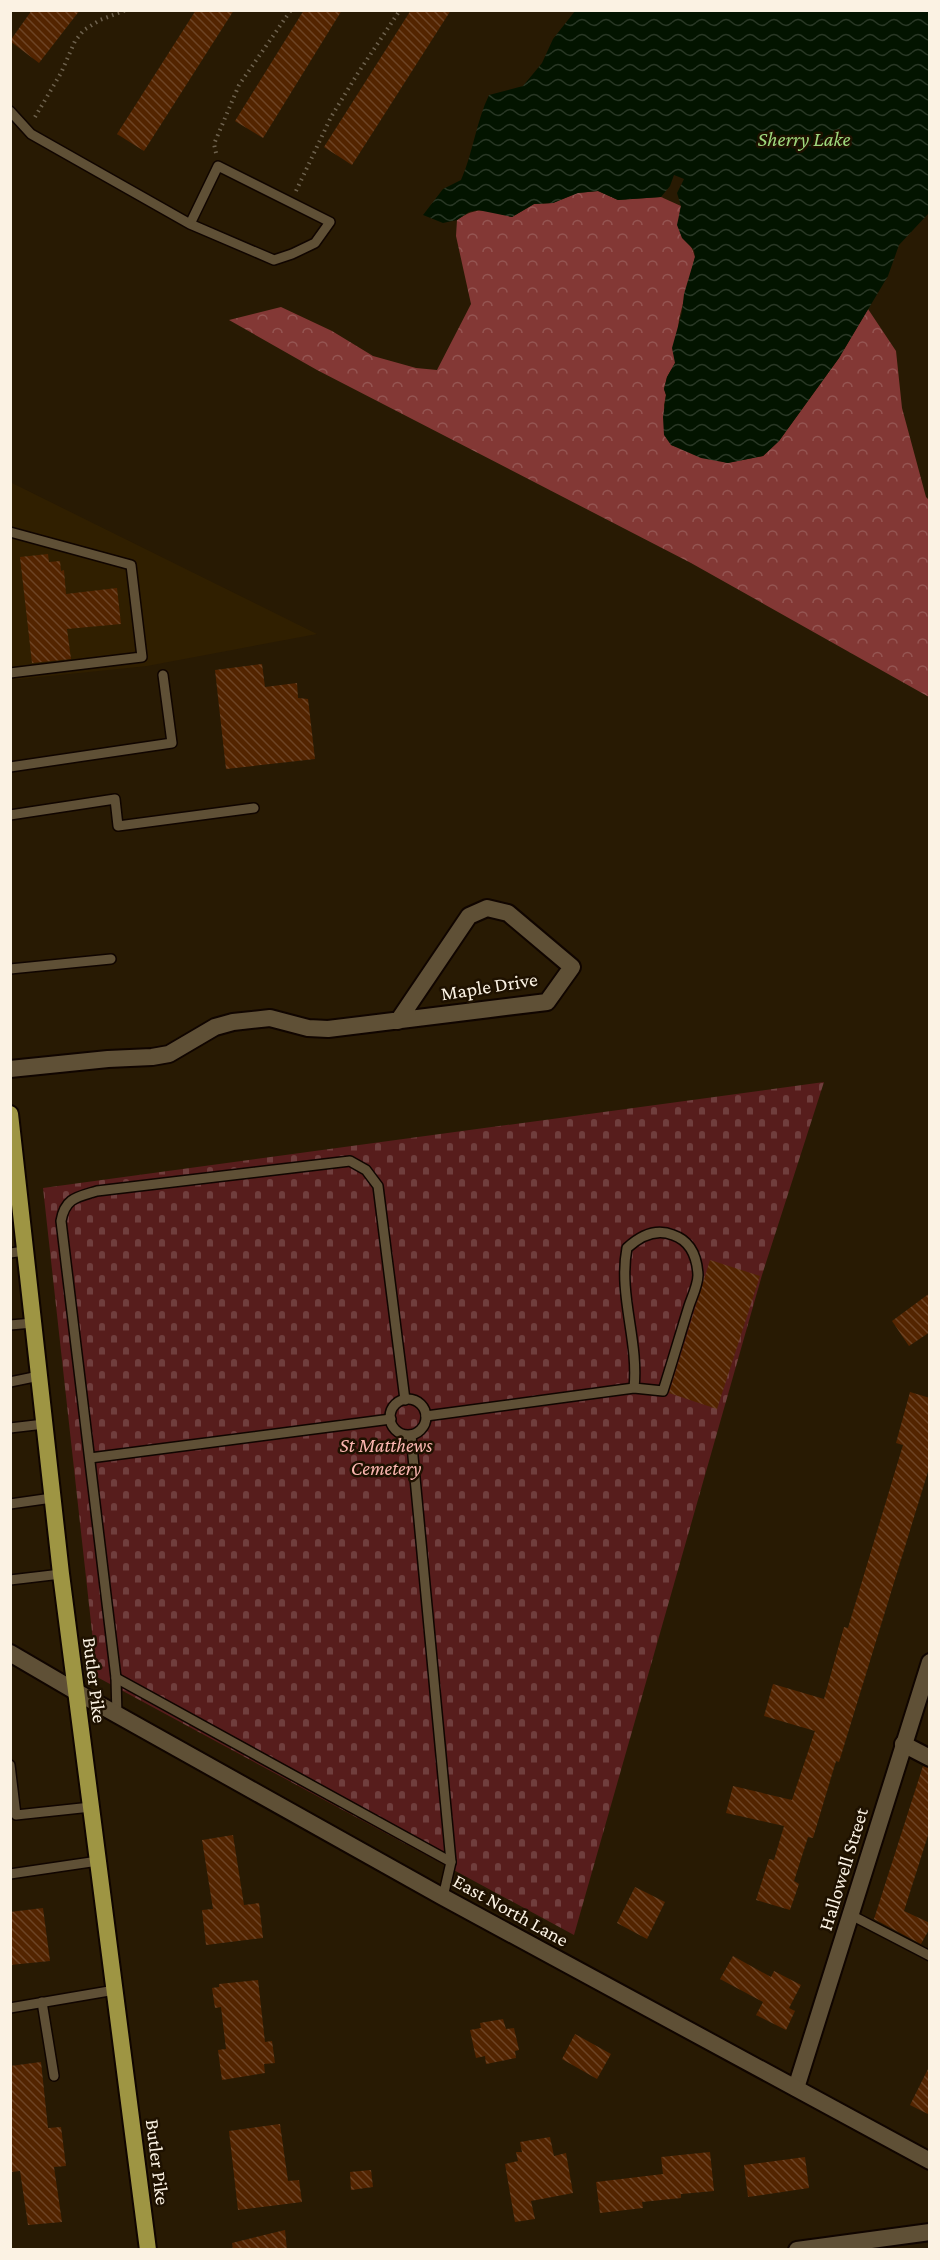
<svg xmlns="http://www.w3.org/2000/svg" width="940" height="2260" viewBox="0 0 940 2260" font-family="'Crimson Pro',serif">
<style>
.built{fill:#301f00}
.forest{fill:url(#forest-crowns)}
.cemetery{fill:url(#cemetery-stones)}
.water{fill:url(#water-waves)}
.building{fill:url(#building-back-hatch)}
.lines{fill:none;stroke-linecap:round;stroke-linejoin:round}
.service-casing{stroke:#100500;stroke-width:12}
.minor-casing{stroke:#100500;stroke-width:20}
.tertiary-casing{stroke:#100500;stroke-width:20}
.secondary-casing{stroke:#100500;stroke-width:20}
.primary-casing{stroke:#100500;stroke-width:20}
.path{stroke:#6e624e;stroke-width:4;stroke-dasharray:1.5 4.5;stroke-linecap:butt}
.service{stroke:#5f5036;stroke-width:9}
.minor{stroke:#5f5036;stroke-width:16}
.tertiary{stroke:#5f5036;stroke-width:16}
.secondary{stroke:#5f5036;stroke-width:16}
.primary{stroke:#9e9543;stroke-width:16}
.labels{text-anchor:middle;stroke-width:5;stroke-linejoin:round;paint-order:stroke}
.street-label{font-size:20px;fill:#fbf2e3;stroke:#1e1100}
.park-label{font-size:20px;font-style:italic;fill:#fbb6b0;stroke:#1e1100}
.water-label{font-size:21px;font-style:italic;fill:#9fd87c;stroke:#1e1100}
</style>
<defs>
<pattern id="forest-crowns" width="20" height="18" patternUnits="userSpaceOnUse" patternTransform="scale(1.5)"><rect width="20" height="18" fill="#833835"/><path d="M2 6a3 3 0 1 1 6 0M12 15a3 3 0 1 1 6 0" fill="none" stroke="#955552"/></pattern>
<pattern id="cemetery-stones" width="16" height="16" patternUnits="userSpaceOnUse" patternTransform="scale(1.5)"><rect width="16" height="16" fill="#571d1c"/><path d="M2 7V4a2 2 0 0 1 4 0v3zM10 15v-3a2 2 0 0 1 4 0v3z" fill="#703e3d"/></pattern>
<pattern id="water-waves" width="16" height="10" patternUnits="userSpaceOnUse" patternTransform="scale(1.5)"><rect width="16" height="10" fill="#031400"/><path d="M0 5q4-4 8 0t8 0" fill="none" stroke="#293725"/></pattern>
<pattern id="building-back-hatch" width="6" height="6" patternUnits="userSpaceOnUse" patternTransform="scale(1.5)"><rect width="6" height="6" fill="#532400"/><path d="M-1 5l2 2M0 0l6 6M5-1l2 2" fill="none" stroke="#6d4425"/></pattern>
</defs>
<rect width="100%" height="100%" fill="#281a03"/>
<polygon class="built" points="10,482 317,634 147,666 11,680"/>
<path class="forest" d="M598,191L618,200L661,197L681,206C673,244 689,232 695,257L679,319L675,363L667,377L664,389L666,395L664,405L671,445L727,463L763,456L779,441L839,358L868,309L896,351L902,408L926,497L929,500V697L691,563L317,370L229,320L281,307L332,331L373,356L416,368L437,370L471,304L456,236L457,220C479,205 488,211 512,217L534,204L553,203L577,193Z"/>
<polygon class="cemetery" points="824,1082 762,1275 574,1935 97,1677 43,1188"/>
<path class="water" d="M575,11H929L928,214L899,245L888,276L839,358L779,441L763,456L728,463L701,458L671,445L664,435L663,417L666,395L664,389L667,377L675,363L672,348L682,312L684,294L695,257L694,250L682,238L677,225L681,206L677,193L684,179L674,175L670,186L661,197L618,200L598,191L578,193L553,203L534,204L512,217L478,210L469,212L457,220L443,223L423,215L443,189L461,180C473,153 476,122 489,95L523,86L542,63L553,39Z"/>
<g class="building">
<polygon points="32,10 80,10 39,63 10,41"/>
<polygon points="196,10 234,10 144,151 117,134"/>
<polygon points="304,10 342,10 263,138 235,121"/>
<polygon points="411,10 451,10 352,165 324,147"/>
<polygon points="48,554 49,562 60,561 61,571 64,570 66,594 117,588 121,624 67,629 71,659 32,663 20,557"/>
<polygon points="262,664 265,687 297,683 298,698 308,699 315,759 226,769 215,670"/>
<polygon points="710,1260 760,1276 717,1409 669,1393"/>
<polygon points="930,1293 930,1332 909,1346 892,1321"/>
<polygon points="910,1392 930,1398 930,1465 839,1762 836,1761 813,1838 808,1837 794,1881 799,1884 790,1910 756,1900 769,1859 774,1860 784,1826 726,1813 733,1786 792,1800 815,1731 764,1716 773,1684 824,1699 844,1627 848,1628 903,1445 896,1443"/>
<polygon points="923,1766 930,1768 930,1829 904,1911 930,1923 930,1928 921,1944 874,1919"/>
<polygon points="233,1835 244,1905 259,1903 263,1938 206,1945 202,1910 213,1909 202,1840"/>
<polygon points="635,1887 665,1902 647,1939 617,1923"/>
<polygon points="43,1908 50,1961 10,1965 10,1912"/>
<polygon points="733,1956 771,1977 774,1971 801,1985 789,2008 795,2011 786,2030 756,2015 763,2002 720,1979"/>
<polygon points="258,1980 265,2042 272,2041 275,2063 264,2064 265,2073 222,2080 218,2050 226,2049 221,2007 215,2008 212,1988 219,1987 219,1984"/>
<polygon points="503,2019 506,2029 514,2028 519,2050 515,2051 516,2058 486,2064 485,2056 476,2058 470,2030 481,2028 480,2023"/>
<polygon points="575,2034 611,2054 597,2079 562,2059"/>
<polygon points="41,2062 48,2128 61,2127 66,2166 54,2167 62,2222 28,2225 20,2171 12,2172 10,2158 10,2066"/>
<polygon points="930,2065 930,2115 910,2105"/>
<polygon points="280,2124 288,2181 299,2180 302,2202 238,2210 229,2131"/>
<polygon points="550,2137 554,2156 566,2153 573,2193 531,2201 535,2219 515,2222 505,2164 518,2161 516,2152 522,2152 520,2142"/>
<polygon points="710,2152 714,2191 681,2194 681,2198 642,2202 643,2208 600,2213 596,2182 663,2174 661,2157"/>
<polygon points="805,2157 809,2188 748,2197 744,2165"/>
<polygon points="371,2170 373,2187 351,2190 350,2172"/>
<polygon points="285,2230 287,2250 233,2250 232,2243"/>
</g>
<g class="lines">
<defs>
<g id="service">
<polyline points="10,111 31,134 190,224 274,260 292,254 315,243 330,222 218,166 190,224"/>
<polyline points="10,532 131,565 142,657 10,673"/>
<polyline points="10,767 172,743 163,675"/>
<polyline points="10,815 115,799 118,826 254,808"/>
<polyline points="10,969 111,959"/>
<polyline points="10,1253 25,1251"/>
<polyline points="10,1325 33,1323"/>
<polyline points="10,1382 39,1376"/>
<circle cx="408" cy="1417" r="18"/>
<path d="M426,1416L634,1388L663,1391C672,1363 680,1335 689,1306C692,1297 698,1285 698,1275C697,1257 691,1241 673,1235C656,1228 640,1236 627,1248C618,1295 639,1341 634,1388"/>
<polyline points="10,1428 44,1424"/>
<polyline points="411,1435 451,1862 443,1897"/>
<polyline points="90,1458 391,1419"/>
<polyline points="10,1504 52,1498"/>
<polyline points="10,1580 61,1574"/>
<polyline points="116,1678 451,1862"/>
<path d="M117,1716L116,1678L61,1221C65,1198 77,1197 97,1191L350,1161L366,1170L378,1186L405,1400"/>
<polyline points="10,1765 16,1815 91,1807"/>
<polyline points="10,1874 98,1861"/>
<polyline points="851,1915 930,1956"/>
<polyline points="42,2002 54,2076"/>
<polyline points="10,2008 115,1990"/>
</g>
<g id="minor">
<polyline points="10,1069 108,1059 152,1057 169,1054 215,1027 233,1022 270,1018 308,1028 328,1029 547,1002 572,967 508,913 487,908 469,916 398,1021"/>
<polyline points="903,1744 930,1758"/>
<polyline points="796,2088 930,1662"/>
<polyline points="797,2250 930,2232"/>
</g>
<polyline id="tertiary" points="75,1691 443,1897 930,2161"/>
<polyline id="secondary" points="10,1653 75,1691"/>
<polyline id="primary" points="10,1114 61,1574 148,2250"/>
</defs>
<use href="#service" class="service-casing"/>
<use href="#minor" class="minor-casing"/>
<use href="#tertiary" class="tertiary-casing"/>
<use href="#secondary" class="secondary-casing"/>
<use href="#primary" class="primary-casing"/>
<g class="path">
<polyline points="35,117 61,73 75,41 84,30 100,20 126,10"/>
<polyline points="216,153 214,144 239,85 291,10"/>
<polyline points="296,191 331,117 358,73 400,10"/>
</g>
<use href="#service" class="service"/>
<use href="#minor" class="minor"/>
<use href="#tertiary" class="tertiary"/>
<use href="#secondary" class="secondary"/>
<use href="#primary" class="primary"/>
</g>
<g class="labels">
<g class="street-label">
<text transform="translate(489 986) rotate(-9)" y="7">Maple Drive</text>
<text transform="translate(95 1680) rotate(83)" y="7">Butler Pike</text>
<text transform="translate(843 1869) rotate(-73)" y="7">Hallowell Street</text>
<text transform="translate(511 1910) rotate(29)" y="7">East North Lane</text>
<text transform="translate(158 2162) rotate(83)" y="7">Butler Pike</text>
</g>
<g class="park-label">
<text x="386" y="1452">St Matthews<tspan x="386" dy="23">Cemetery</tspan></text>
</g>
<g class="water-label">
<text x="804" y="146">Sherry Lake</text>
</g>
</g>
<rect width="940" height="2260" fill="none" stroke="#fbf2e3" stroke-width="24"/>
</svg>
